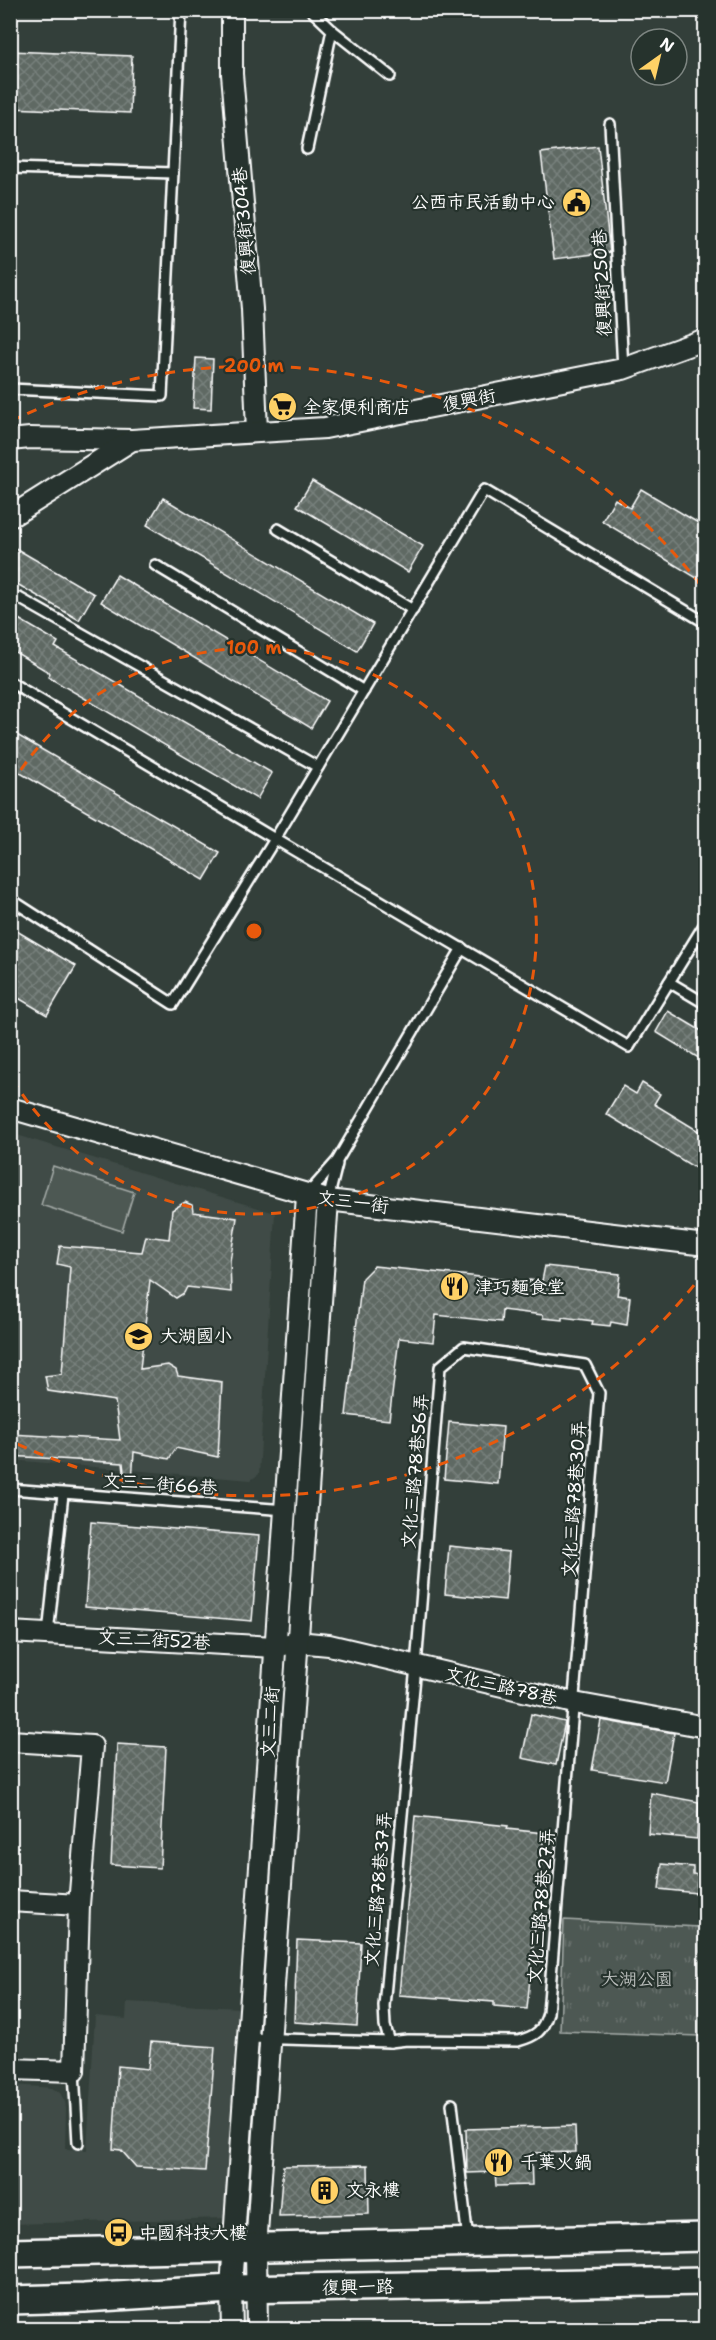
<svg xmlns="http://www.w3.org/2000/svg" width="716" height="2340" viewBox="0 0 716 2340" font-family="'Shantell Sans','LXGW WenKai TC',sans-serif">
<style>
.built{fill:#404c47}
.park{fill:url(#park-tufts);stroke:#a6aca9;stroke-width:1.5}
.pitch{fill:#4d5853;stroke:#a6aca9;stroke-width:1.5}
.building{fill:url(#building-cross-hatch);stroke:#fff;stroke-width:1.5}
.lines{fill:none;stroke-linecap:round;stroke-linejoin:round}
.lane-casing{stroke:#fff;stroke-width:14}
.street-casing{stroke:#fff;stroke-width:24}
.secondary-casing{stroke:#fff;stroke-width:32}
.lane{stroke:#26332d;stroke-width:9}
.street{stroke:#26332d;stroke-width:20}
.secondary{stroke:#26332d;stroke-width:27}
.ring{fill:none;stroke:#e8590c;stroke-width:3;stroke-dasharray:10 8}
.labels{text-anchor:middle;stroke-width:4.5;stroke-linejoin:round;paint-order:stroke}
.poi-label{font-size:18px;fill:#fff;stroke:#26332d;text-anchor:start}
.street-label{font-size:18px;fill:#fff;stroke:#26332d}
.park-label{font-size:18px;fill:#b8bcba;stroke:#26332d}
.centre{fill:#e8590c;stroke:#26332d;stroke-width:3}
.ring-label{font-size:18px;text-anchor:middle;font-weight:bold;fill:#e8590c;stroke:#26332d;stroke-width:4.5;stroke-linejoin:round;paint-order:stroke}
</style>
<defs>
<pattern id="park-tufts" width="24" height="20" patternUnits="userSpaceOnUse" patternTransform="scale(1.5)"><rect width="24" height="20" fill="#4d5853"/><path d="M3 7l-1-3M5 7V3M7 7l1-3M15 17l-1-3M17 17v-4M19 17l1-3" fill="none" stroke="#68716d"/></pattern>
<pattern id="building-cross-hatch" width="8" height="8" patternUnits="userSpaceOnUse" patternTransform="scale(1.5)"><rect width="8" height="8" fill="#5f6964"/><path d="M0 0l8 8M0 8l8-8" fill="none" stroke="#77807b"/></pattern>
</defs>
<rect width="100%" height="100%" fill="#333f3a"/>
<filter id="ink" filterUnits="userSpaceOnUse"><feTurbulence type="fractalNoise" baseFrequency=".0167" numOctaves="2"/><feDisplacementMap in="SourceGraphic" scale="12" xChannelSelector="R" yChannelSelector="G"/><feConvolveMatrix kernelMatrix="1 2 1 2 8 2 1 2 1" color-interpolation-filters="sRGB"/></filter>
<g filter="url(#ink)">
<g class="built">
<polygon points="10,1133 275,1213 259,1474 251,1480 11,1460"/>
<polygon points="127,2002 240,2008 226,2218 11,2224 14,2085 52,2088 60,2093 65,2102 66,2109 65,2149 87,2150 95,2016 126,2019"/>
</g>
<polygon class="park" points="564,1920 699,1927 699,2036 560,2031"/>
<polygon class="pitch" points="53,1166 134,1192 122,1231 41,1205"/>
<g class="building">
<polygon points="10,51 132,56 130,113 10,108"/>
<polygon points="598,146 610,252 554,259 541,153"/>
<polygon points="196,358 213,359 211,409 193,408"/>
<polygon points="312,481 423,546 408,572 297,506"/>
<polygon points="641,489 705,527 705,583 602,521 615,499 630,508"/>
<polygon points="163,498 373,624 357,651 147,525"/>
<polygon points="10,545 94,594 79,620 10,580"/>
<polygon points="117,575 327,701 311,728 101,602"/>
<polygon points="10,614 58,642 55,647 272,773 257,799 48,677 50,673 10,649"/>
<polygon points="10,731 220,853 204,880 10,767"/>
<polygon points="10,927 76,966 47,1015 10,993"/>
<polygon points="668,1011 705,1033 705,1062 656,1032"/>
<polygon points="642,1083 660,1094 654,1104 705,1135 705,1174 606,1114 623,1086 636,1094"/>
<polygon points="185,1202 192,1205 193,1212 237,1218 230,1261 231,1292 187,1287 184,1293 176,1298 150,1280 140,1369 168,1365 176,1370 178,1376 222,1382 218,1457 176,1448 169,1459 134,1452 132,1481 125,1481 123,1463 10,1456 10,1434 120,1440 115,1401 48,1391 45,1376 62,1374 70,1267 57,1264 60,1246 142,1252 146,1236 169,1239 172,1210"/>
<polygon points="374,1266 529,1282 529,1280 542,1281 545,1266 620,1274 617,1295 630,1297 627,1325 611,1322 610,1326 592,1324 593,1321 562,1317 562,1320 543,1318 543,1315 502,1310 501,1322 436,1315 433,1342 399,1338 389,1420 346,1415 362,1278"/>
<polygon points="449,1422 503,1427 498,1484 444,1479"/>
<polygon points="91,1522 259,1536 252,1621 85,1607"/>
<polygon points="449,1546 509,1552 505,1600 445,1594"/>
<polygon points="531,1714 565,1722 556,1765 522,1758"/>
<polygon points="601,1720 674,1733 665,1782 592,1770"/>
<polygon points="117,1744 166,1747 160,1868 111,1865"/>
<polygon points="651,1793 699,1802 697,1839 648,1834"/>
<polygon points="415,1816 508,1826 507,1829 544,1833 527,2009 494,2006 494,2002 399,1995"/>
<polygon points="662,1864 693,1867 693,1874 698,1875 696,1893 659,1889"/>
<polygon points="297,1940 361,1943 357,2026 294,2022"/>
<polygon points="151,2042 215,2047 205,2171 136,2167 121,2150 113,2149 118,2066 148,2069"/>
<polygon points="575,2126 576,2152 531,2153 532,2185 496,2186 495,2172 467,2173 466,2129"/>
<polygon points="368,2165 369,2214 279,2216 283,2166"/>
</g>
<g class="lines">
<defs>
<g id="lane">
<polyline points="332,30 390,76"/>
<polyline points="610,124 623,369"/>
<polyline points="307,149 332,30 311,10"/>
<polyline points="10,168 173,173"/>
<polyline points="10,389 162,396 181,10"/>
<polyline points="278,529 413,610"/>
<polyline points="155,565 364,691"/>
<polyline points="19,598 318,767"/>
<polyline points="706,623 484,490 275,839 629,1047 706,922"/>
<polyline points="10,682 275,839 173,1004 10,899"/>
<polyline points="669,982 706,1004"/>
<polyline points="307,1195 337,1161 462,948"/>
<polyline points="328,1200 337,1164"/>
<path d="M464,1347L585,1365L599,1393L548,2013C543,2031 536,2036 518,2041L407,2040L390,2042L385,2026L384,2006L416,1666L440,1367Z"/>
<polyline points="10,1489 286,1510"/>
<polyline points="48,1634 63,1494"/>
<polyline points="248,2038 390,2042"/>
<polyline points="74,2071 78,2143"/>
<polyline points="452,2104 468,2240"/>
</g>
<g id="street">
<polyline points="232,10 232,74 252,309 257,432"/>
<polyline points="10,440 30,438 132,440 325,428 623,369 706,339"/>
<polyline points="10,517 132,440"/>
<polyline points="10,1108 328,1200 706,1245"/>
<polyline points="10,1632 275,1647 297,1642 329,1645 574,1703 706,1727"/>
<polyline points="10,1741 92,1746 79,1905 74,2071 10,2069"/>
<polyline points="10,1901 79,1905"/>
<polyline points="232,2330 231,2289 236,2209 307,1196"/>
<polyline points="257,2330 256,2248 328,1200"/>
</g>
<g id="secondary">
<polyline points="10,2253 706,2237"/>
<polyline points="10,2300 84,2298 231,2289 706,2281"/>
</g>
</defs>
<use href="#lane" class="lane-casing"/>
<use href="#street" class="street-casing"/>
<use href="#secondary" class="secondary-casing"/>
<use href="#lane" class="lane"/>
<use href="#street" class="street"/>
<use href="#secondary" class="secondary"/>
</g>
</g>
<g class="ring">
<path d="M11 785A283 283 0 1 1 11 1077"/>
<path d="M705 1271A565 565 0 0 1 11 1441M11 421A565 565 0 0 1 705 591"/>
</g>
<defs>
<symbol id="civic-disc" viewBox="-11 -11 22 22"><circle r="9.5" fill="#ffd166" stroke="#26332d"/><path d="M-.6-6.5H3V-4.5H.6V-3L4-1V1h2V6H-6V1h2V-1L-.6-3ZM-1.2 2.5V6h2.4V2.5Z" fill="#111"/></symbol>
<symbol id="supermarket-disc" viewBox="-11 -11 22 22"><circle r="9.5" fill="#ffd166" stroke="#26332d"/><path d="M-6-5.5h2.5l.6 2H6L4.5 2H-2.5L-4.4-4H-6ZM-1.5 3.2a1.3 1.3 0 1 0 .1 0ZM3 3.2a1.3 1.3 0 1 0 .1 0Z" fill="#111"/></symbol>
<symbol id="restaurant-disc" viewBox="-11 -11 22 22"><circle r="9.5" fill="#ffd166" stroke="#26332d"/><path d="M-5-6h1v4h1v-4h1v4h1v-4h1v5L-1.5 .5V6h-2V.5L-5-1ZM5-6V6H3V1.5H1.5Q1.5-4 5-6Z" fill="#111"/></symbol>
<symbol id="school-disc" viewBox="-11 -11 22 22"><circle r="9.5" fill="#ffd166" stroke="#26332d"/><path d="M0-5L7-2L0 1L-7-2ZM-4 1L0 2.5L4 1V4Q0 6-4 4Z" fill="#111"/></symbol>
<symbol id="building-disc" viewBox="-11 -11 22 22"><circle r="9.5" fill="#ffd166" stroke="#26332d"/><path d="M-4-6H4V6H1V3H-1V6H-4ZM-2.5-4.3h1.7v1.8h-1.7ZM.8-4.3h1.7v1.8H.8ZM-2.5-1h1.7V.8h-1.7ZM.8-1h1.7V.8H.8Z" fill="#111"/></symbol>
<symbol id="bus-disc" viewBox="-11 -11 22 22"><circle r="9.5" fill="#ffd166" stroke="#26332d"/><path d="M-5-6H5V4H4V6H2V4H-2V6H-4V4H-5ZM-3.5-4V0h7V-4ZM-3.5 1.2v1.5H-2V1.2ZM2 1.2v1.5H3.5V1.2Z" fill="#111"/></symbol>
</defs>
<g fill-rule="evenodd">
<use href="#civic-disc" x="560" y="186" width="33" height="33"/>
<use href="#supermarket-disc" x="266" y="390" width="33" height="33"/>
<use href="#restaurant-disc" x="438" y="1270" width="33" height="33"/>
<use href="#school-disc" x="122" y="1320" width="33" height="33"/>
<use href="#restaurant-disc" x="482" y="2146" width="33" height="33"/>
<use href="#building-disc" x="308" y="2174" width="33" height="33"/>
<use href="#bus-disc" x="102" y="2216" width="33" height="33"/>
</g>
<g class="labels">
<g class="poi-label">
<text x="555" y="208" text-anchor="end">公西市民活動中心</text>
<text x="303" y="413">全家便利商店</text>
<text x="475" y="1293">津巧麵食堂</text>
<text x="160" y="1342">大湖國小</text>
<text x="520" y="2168">千葉火鍋</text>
<text x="346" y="2196">文永樓</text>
<text x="139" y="2239">中國科技大樓</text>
</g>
<g class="street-label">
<text transform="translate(244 221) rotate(-95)" y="6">復興街304巷</text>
<text transform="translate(602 283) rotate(-93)" y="6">復興街250巷</text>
<text transform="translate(469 400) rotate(-11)" y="6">復興街</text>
<text transform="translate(353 1202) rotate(8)" y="6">文三一街</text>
<text transform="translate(415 1471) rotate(-85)" y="6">文化三路78巷56弄</text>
<text transform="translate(160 1484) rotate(4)" y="6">文三二街66巷</text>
<text transform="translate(574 1499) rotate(-86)" y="6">文化三路78巷30弄</text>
<text transform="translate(154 1640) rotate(3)" y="6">文三二街52巷</text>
<text transform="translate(501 1686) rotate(13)" y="6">文化三路78巷</text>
<text transform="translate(270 1722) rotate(-86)" y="6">文三二街</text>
<text transform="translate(378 1889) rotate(-85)" y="6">文化三路78巷37弄</text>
<text transform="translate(541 1906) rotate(-85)" y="6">文化三路78巷27弄</text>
<text transform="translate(358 2287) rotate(-1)" y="6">復興一路</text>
</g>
<g class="park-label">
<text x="637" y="1985">大湖公園</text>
</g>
</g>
<circle cx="254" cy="931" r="9" class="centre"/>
<g class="ring-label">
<text x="254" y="372">200 m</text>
<text x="254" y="654">100 m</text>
</g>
<rect width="716" height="2340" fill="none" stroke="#26332d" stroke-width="36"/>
<rect x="18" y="18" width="680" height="2304" fill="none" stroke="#fff" stroke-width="2" filter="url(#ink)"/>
<g transform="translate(659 57) rotate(34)"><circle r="28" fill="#26332d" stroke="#7d8581" stroke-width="1.5"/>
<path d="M0-4.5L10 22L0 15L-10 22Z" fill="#ffd166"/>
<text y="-9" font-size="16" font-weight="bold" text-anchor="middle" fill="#ffffff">N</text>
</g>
</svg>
